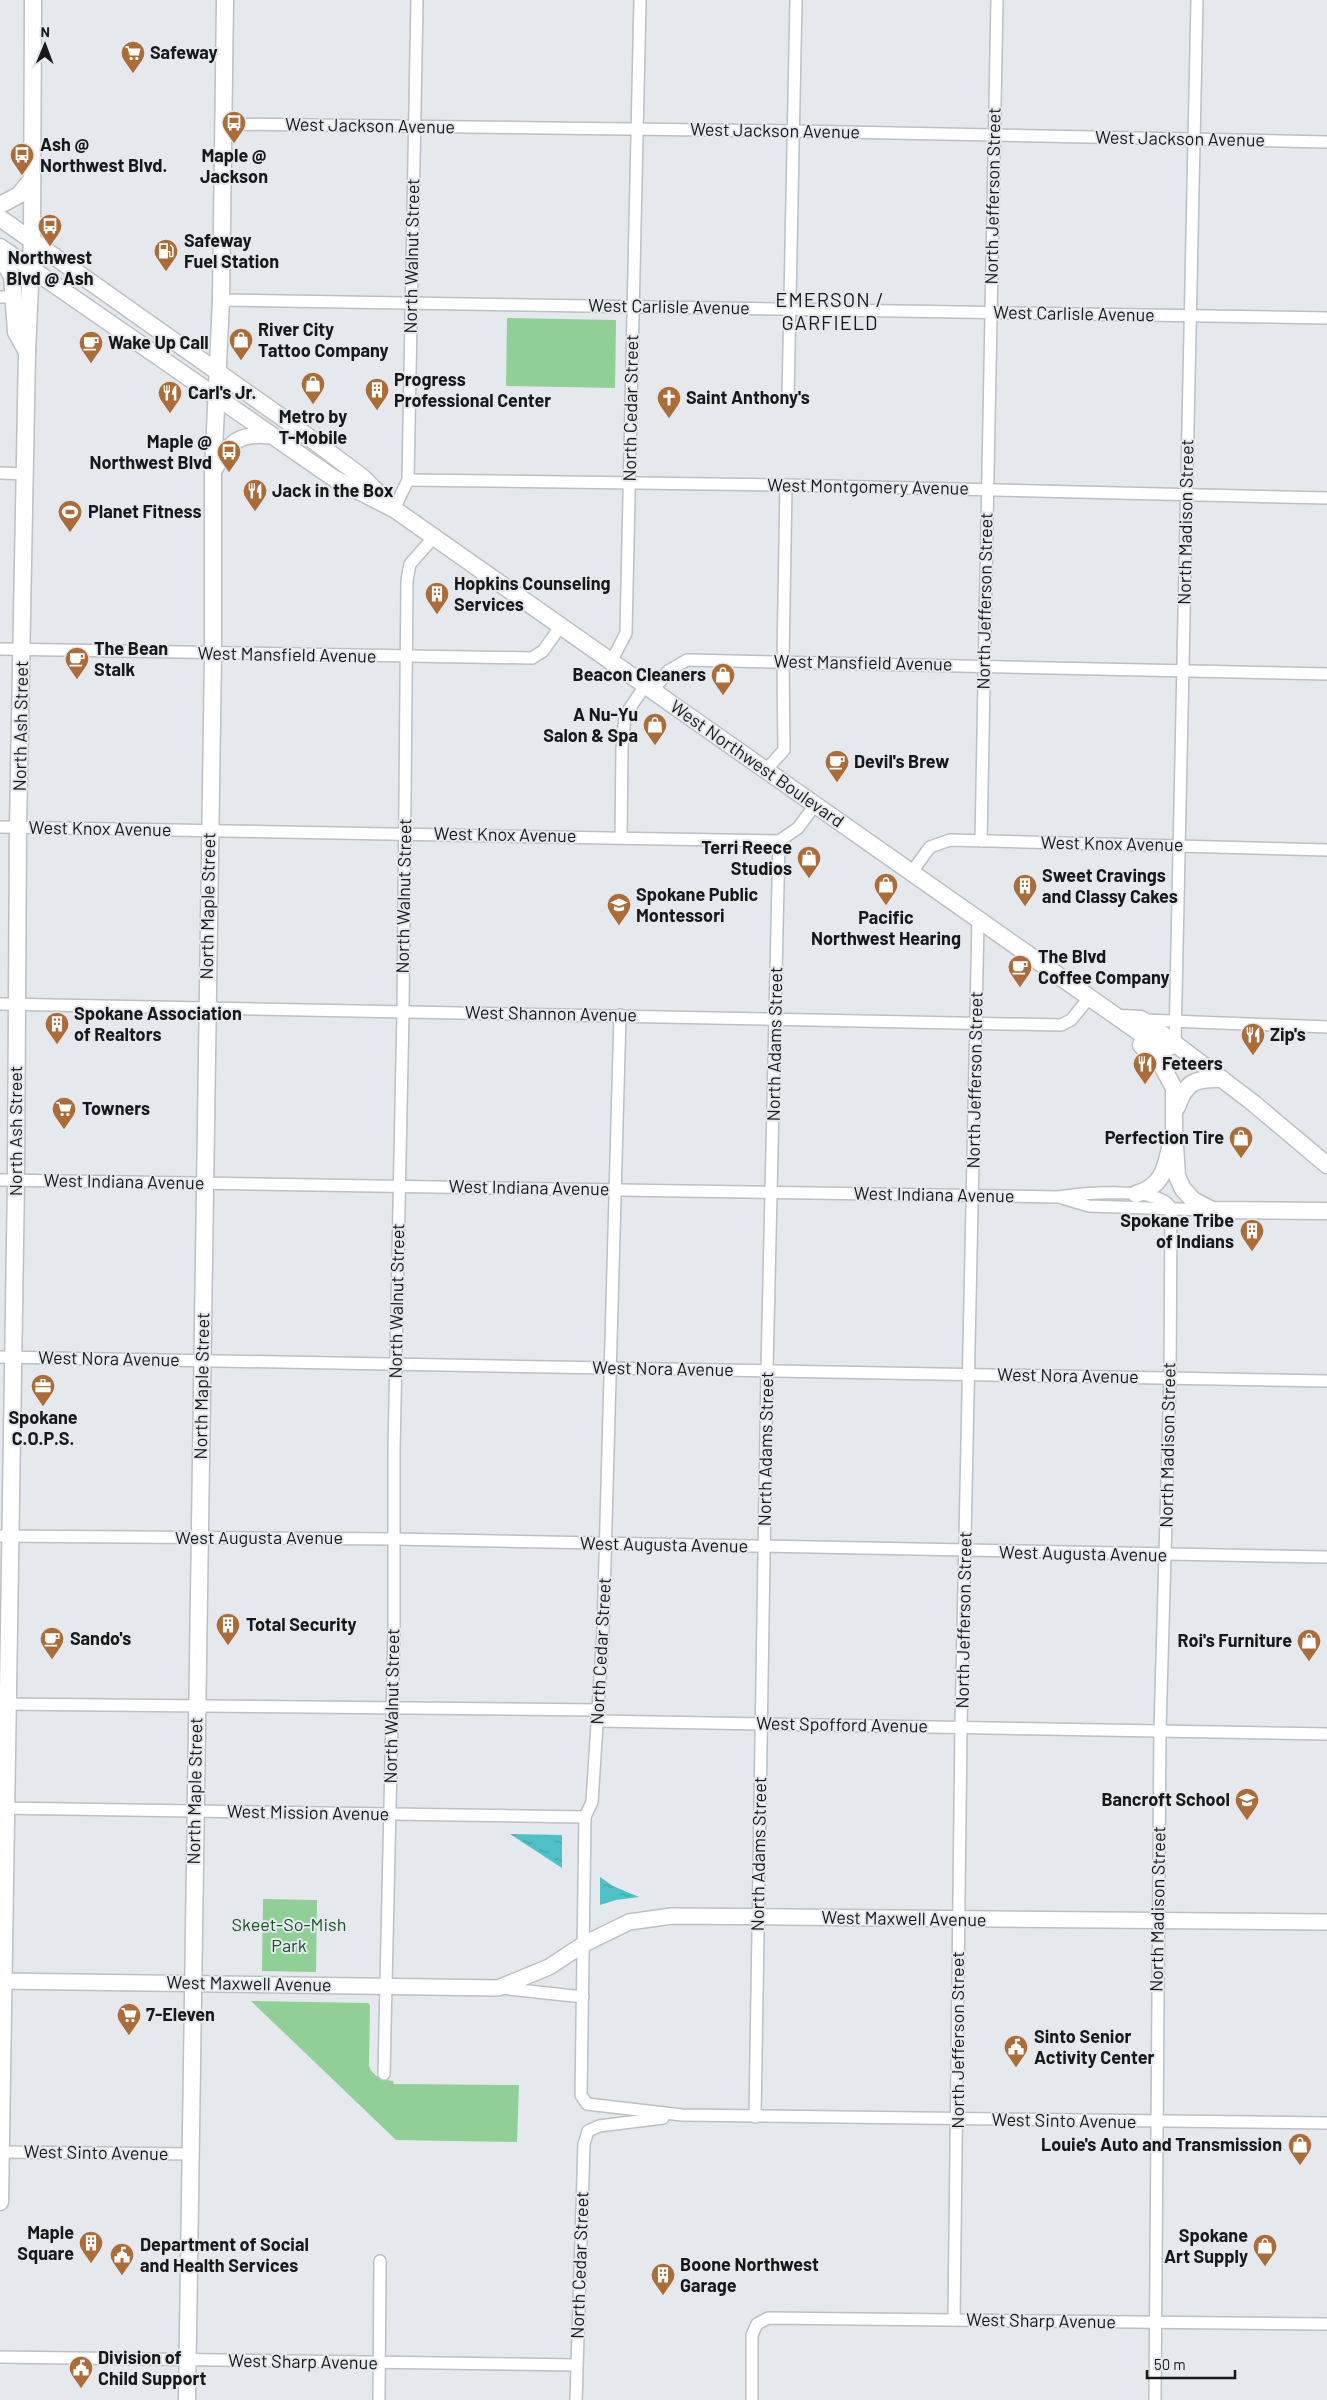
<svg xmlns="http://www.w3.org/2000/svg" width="1327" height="2400" viewBox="0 0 1327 2400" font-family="Barlow,sans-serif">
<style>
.green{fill:#90d096}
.water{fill:url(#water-ripples)}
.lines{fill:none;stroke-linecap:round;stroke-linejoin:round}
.street-casing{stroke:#bbc0c4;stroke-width:14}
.secondary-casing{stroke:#bbc0c4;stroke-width:18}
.primary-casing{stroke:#bbc0c4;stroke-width:19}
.street{stroke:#fff;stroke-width:11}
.secondary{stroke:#fff;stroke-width:15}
.primary{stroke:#fff;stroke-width:16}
.labels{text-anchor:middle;stroke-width:4;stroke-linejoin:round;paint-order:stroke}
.poi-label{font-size:18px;font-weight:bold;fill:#17181a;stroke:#e5e9ee;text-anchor:start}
.street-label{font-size:18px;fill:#17181a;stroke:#e5e9ee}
.park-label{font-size:18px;fill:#195224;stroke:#e5e9ee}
.quarter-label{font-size:20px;letter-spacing:1px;fill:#17181a;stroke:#e5e9ee}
</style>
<defs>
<pattern id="water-ripples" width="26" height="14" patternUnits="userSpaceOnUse" patternTransform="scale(1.25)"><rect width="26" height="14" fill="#4dc1c6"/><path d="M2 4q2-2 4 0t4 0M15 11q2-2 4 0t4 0" fill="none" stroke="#42a5aa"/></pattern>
</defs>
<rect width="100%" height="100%" fill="#e5e9ee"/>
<g class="green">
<polygon points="507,318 616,320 615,388 506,386"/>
<polygon points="263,1899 317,1900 316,1972 262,1971"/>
<path d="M251,2001L368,2003L370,2005L369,2066C373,2077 383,2080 393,2081L394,2084L519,2085L517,2142L396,2140Z"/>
</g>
<g class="water">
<polygon points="510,1834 562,1835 562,1868"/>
<polygon points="600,1877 613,1886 639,1897 616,1900 600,1905"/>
</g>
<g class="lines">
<defs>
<g id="street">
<polyline points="224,124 794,131 1327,142"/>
<polyline points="0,297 15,297"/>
<polyline points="221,300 1327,318"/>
<polyline points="788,398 796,0"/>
<polyline points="0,473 24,474"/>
<polyline points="408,480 786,485 1327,498"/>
<polyline points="394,509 408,480 417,0"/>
<polyline points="0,649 532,658 543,651 560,627"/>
<polyline points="611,662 626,633 640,0"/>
<polyline points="653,691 668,671 687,660 1327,674"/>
<polyline points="765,771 784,750 783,661 786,485"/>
<polyline points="0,827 779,841 798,828 815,805"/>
<polyline points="621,837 622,748 625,715 645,686"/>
<polyline points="981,841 997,0"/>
<polyline points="911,873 930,847 950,840 1327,850"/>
<polyline points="0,1004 1061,1025 1071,1020 1090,997"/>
<polyline points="620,1015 603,1632 592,1802 585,1817 581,2095 587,2104 682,2115 1327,2123"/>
<polyline points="1145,1020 1327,1027"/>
<polyline points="1175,1043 1197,0"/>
<path d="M0,1180L1058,1197C1077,1194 1164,1185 1171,1209"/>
<polyline points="1062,1198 1089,1206 1207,1210"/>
<polyline points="0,1357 1327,1381"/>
<polyline points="0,1536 394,1539 1327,1557"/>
<polyline points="2,1704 598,1710"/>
<polyline points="597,1721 1327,1734"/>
<polyline points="0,1808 585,1817"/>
<polyline points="500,1988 583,1997"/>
<polyline points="384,2074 394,1628 394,1451 403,1011 407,580 410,564 434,537"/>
<polyline points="755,2117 767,1370 779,841"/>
<polyline points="0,2152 192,2154"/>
<polyline points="954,2320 961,1727 978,921"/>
<polyline points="0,2357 577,2365"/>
<polyline points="379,2400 380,2261"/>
<polyline points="576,2400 584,2144 588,2131 599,2126 663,2118"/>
<polyline points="752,2400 752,2335 757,2324 768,2318 1327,2324"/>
<polyline points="1155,2400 1160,1731 1170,1377 1171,1209"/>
</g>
<g id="secondary">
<path d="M213,472C230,444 235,432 271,436"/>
<polyline points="0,1981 498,1988 549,1967 584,1944 629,1922 672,1916 1327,1922"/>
</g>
<g id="primary">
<polyline points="0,205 19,195 32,179"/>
<polyline points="0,218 287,421 362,477 384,499"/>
<polyline points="0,247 335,479 394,509 1160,1047 1169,1047 1175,1043"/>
<polyline points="0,256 12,276 16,332 27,352"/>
<polyline points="1120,1018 1141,1019 1165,1036 1252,1102 1327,1165"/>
<polyline points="1141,1045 1161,1064 1174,1088 1174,1131 1177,1176 1183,1189 1193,1200 1212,1210 1327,1211"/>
<path d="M1177,1107C1186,1081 1196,1078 1222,1079"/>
<path d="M1136,1194C1161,1187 1165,1171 1170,1148"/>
<polyline points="0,2202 16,1180 18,827 27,352 32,240 33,0"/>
<polyline points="187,2400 213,654 213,472 221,300 225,0"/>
</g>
</defs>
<use href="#street" class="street-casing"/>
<use href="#secondary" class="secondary-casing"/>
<use href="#primary" class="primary-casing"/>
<use href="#street" class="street"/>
<use href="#secondary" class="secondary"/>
<use href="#primary" class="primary"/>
</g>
<defs>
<symbol id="supermarket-pin" viewBox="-11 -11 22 30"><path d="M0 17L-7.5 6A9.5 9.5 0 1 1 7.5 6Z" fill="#ad6c36" stroke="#e5e9ee"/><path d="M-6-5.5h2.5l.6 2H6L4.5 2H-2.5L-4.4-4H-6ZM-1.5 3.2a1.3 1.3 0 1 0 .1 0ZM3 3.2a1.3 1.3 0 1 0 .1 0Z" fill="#fff"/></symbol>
<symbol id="bus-pin" viewBox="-11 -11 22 30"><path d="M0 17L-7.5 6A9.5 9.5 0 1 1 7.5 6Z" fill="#ad6c36" stroke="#e5e9ee"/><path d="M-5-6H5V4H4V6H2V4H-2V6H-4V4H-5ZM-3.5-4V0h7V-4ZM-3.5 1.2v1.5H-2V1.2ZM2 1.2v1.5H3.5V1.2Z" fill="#fff"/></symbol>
<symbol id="fuel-pin" viewBox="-11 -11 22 30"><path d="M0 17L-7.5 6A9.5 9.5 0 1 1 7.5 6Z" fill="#ad6c36" stroke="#e5e9ee"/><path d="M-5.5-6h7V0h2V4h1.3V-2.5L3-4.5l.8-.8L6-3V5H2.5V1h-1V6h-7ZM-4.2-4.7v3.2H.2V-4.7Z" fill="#fff"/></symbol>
<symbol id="shop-pin" viewBox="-11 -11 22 30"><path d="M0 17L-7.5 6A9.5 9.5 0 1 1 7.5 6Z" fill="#ad6c36" stroke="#e5e9ee"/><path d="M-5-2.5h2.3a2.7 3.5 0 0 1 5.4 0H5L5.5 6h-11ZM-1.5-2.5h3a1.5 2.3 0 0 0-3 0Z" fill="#fff"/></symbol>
<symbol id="cafe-pin" viewBox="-11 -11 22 30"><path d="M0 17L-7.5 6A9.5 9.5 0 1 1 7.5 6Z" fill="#ad6c36" stroke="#e5e9ee"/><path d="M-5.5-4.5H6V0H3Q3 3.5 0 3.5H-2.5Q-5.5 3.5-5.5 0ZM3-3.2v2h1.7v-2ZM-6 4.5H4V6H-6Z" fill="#fff"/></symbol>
<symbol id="building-pin" viewBox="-11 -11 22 30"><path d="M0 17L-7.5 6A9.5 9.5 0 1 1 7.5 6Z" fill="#ad6c36" stroke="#e5e9ee"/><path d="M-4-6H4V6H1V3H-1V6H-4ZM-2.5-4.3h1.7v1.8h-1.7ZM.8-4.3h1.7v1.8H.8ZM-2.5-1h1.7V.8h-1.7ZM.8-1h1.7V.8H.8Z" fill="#fff"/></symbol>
<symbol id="restaurant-pin" viewBox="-11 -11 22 30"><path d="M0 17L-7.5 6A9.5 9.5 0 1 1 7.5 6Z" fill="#ad6c36" stroke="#e5e9ee"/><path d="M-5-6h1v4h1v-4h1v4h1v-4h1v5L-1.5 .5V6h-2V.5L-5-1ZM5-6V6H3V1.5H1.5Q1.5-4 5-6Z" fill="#fff"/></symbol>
<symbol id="church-pin" viewBox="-11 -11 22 30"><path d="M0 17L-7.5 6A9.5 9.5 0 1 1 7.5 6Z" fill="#ad6c36" stroke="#e5e9ee"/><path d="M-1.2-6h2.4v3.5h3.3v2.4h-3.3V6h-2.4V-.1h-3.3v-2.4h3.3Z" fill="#fff"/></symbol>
<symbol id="stadium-pin" viewBox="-11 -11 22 30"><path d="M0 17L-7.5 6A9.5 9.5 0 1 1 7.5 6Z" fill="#ad6c36" stroke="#e5e9ee"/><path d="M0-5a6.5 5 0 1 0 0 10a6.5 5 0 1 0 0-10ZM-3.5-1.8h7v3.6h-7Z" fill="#fff"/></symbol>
<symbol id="school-pin" viewBox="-11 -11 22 30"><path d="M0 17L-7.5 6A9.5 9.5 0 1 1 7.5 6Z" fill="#ad6c36" stroke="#e5e9ee"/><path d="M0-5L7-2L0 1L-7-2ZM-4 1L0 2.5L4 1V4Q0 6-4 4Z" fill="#fff"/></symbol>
<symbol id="office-pin" viewBox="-11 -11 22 30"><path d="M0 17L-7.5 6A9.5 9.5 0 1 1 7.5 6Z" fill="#ad6c36" stroke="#e5e9ee"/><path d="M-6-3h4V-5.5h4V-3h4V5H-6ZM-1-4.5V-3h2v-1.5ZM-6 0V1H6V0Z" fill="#fff"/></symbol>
<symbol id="civic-pin" viewBox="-11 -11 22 30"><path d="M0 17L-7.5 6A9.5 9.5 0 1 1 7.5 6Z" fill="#ad6c36" stroke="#e5e9ee"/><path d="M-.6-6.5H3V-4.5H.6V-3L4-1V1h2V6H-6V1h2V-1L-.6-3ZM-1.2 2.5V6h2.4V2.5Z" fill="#fff"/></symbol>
</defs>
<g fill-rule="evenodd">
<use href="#supermarket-pin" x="119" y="39" width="28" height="38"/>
<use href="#bus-pin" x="220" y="109" width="28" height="38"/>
<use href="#bus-pin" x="8" y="141" width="28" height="38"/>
<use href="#bus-pin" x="36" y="212" width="28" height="38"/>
<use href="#fuel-pin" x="152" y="237" width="28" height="38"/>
<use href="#shop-pin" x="227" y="326" width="28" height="38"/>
<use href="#cafe-pin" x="77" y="329" width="28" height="38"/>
<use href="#shop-pin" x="299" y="370" width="28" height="38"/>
<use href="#building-pin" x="363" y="376" width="28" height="38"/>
<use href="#restaurant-pin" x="156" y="379" width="28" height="38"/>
<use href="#church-pin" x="655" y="384" width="28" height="38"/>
<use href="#bus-pin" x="215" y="438" width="28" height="38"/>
<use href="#restaurant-pin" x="241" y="477" width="28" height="38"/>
<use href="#stadium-pin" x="56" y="498" width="28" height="38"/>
<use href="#building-pin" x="423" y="580" width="28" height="38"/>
<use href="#cafe-pin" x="63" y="645" width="28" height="38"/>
<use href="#shop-pin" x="709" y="661" width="28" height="38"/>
<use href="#shop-pin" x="641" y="711" width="28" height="38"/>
<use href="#cafe-pin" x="823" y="748" width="28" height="38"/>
<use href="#shop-pin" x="795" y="844" width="28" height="38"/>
<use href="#shop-pin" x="872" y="871" width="28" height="38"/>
<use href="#building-pin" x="1011" y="872" width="28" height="38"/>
<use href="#school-pin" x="605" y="891" width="28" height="38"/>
<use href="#cafe-pin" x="1006" y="953" width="28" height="38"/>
<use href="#building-pin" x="43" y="1010" width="28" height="38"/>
<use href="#restaurant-pin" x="1239" y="1021" width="28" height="38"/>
<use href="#restaurant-pin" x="1131" y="1050" width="28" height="38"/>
<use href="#supermarket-pin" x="50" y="1095" width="28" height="38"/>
<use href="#shop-pin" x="1227" y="1124" width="28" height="38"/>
<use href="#building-pin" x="1238" y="1217" width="28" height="38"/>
<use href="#office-pin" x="29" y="1372" width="28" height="38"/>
<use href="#building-pin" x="214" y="1611" width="28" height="38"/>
<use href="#cafe-pin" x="38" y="1625" width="28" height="38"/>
<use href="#shop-pin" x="1295" y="1627" width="28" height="38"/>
<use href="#school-pin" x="1233" y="1786" width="28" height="38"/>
<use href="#supermarket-pin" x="115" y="2001" width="28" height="38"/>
<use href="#civic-pin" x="1002" y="2033" width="28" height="38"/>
<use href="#shop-pin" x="1286" y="2131" width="28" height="38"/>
<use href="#building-pin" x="77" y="2229" width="28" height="38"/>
<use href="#shop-pin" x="1251" y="2232" width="28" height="38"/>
<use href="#civic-pin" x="108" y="2241" width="28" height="38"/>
<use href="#building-pin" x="649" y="2261" width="28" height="38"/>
<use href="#civic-pin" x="67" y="2354" width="28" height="38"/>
</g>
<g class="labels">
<g class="poi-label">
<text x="150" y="59">Safeway</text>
<text x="40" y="151">Ash @<tspan x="40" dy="21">Northwest Blvd.</tspan></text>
<text x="234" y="162" text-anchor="middle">Maple @<tspan x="234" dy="21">Jackson</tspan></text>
<text x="184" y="247">Safeway<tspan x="184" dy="21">Fuel Station</tspan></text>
<text x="50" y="264" text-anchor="middle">Northwest<tspan x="50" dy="21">Blvd @ Ash</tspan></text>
<text x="258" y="336">River City<tspan x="258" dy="21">Tattoo Company</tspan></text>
<text x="108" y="349">Wake Up Call</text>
<text x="394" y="386">Progress<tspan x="394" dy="21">Professional Center</tspan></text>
<text x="188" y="399">Carl's Jr.</text>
<text x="686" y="404">Saint Anthony's</text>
<text x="313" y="423" text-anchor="middle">Metro by<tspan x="313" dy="21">T-Mobile</tspan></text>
<text x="212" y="448" text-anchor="end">Maple @<tspan x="212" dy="21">Northwest Blvd</tspan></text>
<text x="272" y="497">Jack in the Box</text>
<text x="88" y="518">Planet Fitness</text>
<text x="454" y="590">Hopkins Counseling<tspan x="454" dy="21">Services</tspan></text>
<text x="94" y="655">The Bean<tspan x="94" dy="21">Stalk</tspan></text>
<text x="706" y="681" text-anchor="end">Beacon Cleaners</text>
<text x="638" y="721" text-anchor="end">A Nu-Yu<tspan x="638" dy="21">Salon &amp; Spa</tspan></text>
<text x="854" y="768">Devil's Brew</text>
<text x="792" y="854" text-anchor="end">Terri Reece<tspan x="792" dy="21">Studios</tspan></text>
<text x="1042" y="882">Sweet Cravings<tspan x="1042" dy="21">and Classy Cakes</tspan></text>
<text x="636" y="901">Spokane Public<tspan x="636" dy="21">Montessori</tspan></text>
<text x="886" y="924" text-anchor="middle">Pacific<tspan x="886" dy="21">Northwest Hearing</tspan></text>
<text x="1038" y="963">The Blvd<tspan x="1038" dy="21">Coffee Company</tspan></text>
<text x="74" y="1020">Spokane Association<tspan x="74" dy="21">of Realtors</tspan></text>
<text x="1270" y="1041">Zip's</text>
<text x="1162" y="1070">Feteers</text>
<text x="82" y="1115">Towners</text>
<text x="1224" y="1144" text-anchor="end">Perfection Tire</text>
<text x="1234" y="1227" text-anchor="end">Spokane Tribe<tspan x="1234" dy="21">of Indians</tspan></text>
<text x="43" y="1424" text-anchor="middle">Spokane<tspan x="43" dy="21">C.O.P.S.</tspan></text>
<text x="246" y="1631">Total Security</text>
<text x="70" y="1645">Sando's</text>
<text x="1292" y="1647" text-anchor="end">Roi's Furniture</text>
<text x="1230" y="1806" text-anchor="end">Bancroft School</text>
<text x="146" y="2021">7-Eleven</text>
<text x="1034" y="2043">Sinto Senior<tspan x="1034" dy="21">Activity Center</tspan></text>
<text x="1282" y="2151" text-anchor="end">Louie's Auto and Transmission</text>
<text x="74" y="2239" text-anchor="end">Maple<tspan x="74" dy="21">Square</tspan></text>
<text x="1248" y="2242" text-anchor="end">Spokane<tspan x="1248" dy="21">Art Supply</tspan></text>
<text x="140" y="2251">Department of Social<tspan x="140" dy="21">and Health Services</tspan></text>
<text x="680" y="2271">Boone Northwest<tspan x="680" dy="21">Garage</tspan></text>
<text x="98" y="2364">Division of<tspan x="98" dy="21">Child Support</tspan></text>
</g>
<g class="street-label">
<text transform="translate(370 126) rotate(1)" y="6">West Jackson Avenue</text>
<text transform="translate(775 131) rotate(1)" y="6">West Jackson Avenue</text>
<text transform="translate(1180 139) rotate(1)" y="6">West Jackson Avenue</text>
<text transform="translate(993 196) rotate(-89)" y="6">North Jefferson Street</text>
<text transform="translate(412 256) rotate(-89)" y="6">North Walnut Street</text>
<text transform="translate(669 307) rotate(1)" y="6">West Carlisle Avenue</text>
<text transform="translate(1074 314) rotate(1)" y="6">West Carlisle Avenue</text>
<text transform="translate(631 408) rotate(-89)" y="6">North Cedar Street</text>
<text transform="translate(868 487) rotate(1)" y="6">West Montgomery Avenue</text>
<text transform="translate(1186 522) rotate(-89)" y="6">North Madison Street</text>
<text transform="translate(985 601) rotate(-89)" y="6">North Jefferson Street</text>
<text transform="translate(287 655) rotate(1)" y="6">West Mansfield Avenue</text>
<text transform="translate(863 663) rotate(1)" y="6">West Mansfield Avenue</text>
<text transform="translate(21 726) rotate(-89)" y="6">North Ash Street</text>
<text transform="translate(757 764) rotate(35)" y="6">West Northwest Boulevard</text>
<text transform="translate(100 829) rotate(1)" y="6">West Knox Avenue</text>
<text transform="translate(505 835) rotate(1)" y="6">West Knox Avenue</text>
<text transform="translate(1112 844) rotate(1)" y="6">West Knox Avenue</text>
<text transform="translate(404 896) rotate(-89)" y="6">North Walnut Street</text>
<text transform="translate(208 906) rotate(-89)" y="6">North Maple Street</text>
<text transform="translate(551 1014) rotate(1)" y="6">West Shannon Avenue</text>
<text transform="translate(775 1044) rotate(-89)" y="6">North Adams Street</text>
<text transform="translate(975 1080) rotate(-89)" y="6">North Jefferson Street</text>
<text transform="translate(16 1131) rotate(-90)" y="6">North Ash Street</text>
<text transform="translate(124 1182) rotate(1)" y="6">West Indiana Avenue</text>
<text transform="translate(529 1188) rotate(1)" y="6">West Indiana Avenue</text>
<text transform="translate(934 1195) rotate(1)" y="6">West Indiana Avenue</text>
<text transform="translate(397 1301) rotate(-89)" y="6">North Walnut Street</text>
<text transform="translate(109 1359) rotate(1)" y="6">West Nora Avenue</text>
<text transform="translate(663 1369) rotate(1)" y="6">West Nora Avenue</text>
<text transform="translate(1068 1376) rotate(1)" y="6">West Nora Avenue</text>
<text transform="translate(202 1386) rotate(-89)" y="6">North Maple Street</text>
<text transform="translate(1168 1445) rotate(-89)" y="6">North Madison Street</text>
<text transform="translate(766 1449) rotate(-89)" y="6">North Adams Street</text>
<text x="259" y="1544">West Augusta Avenue</text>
<text transform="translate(664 1545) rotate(1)" y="6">West Augusta Avenue</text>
<text transform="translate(1083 1554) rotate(1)" y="6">West Augusta Avenue</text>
<text transform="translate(964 1620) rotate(-89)" y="6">North Jefferson Street</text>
<text transform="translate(601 1651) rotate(-87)" y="6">North Cedar Street</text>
<text transform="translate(392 1706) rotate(-89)" y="6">North Walnut Street</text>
<text transform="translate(842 1725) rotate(1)" y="6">West Spofford Avenue</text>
<text transform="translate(195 1791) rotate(-89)" y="6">North Maple Street</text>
<text transform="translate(308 1813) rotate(1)" y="6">West Mission Avenue</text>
<text transform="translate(759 1854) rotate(-89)" y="6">North Adams Street</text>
<text transform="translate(1158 1909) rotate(-89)" y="6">North Madison Street</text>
<text transform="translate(904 1919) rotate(1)" y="6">West Maxwell Avenue</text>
<text transform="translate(249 1984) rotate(1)" y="6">West Maxwell Avenue</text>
<text transform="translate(958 2040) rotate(-90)" y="6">North Jefferson Street</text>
<text transform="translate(1064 2121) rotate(1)" y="6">West Sinto Avenue</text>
<text transform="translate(96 2153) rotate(1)" y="6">West Sinto Avenue</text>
<text transform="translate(580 2265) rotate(-88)" y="6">North Cedar Street</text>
<text transform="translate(1041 2321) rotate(1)" y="6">West Sharp Avenue</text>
<text transform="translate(303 2362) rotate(1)" y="6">West Sharp Avenue</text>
</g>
<g class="park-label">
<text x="289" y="1931">Skeet-So-Mish<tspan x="289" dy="21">Park</tspan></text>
</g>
<g class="quarter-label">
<text x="830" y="307">EMERSON /<tspan x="830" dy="23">GARFIELD</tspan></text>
</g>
</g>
<g transform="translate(45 45) rotate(1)" stroke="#e5e9ee" stroke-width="4" paint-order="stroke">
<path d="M0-4L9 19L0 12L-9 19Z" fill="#17181a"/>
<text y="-8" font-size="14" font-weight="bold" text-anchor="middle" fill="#17181a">N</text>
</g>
<path d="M1147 2370v8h88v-8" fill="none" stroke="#17181a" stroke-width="2.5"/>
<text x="1154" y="2370" font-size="15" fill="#17181a" stroke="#e5e9ee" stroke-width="4" paint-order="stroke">50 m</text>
</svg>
